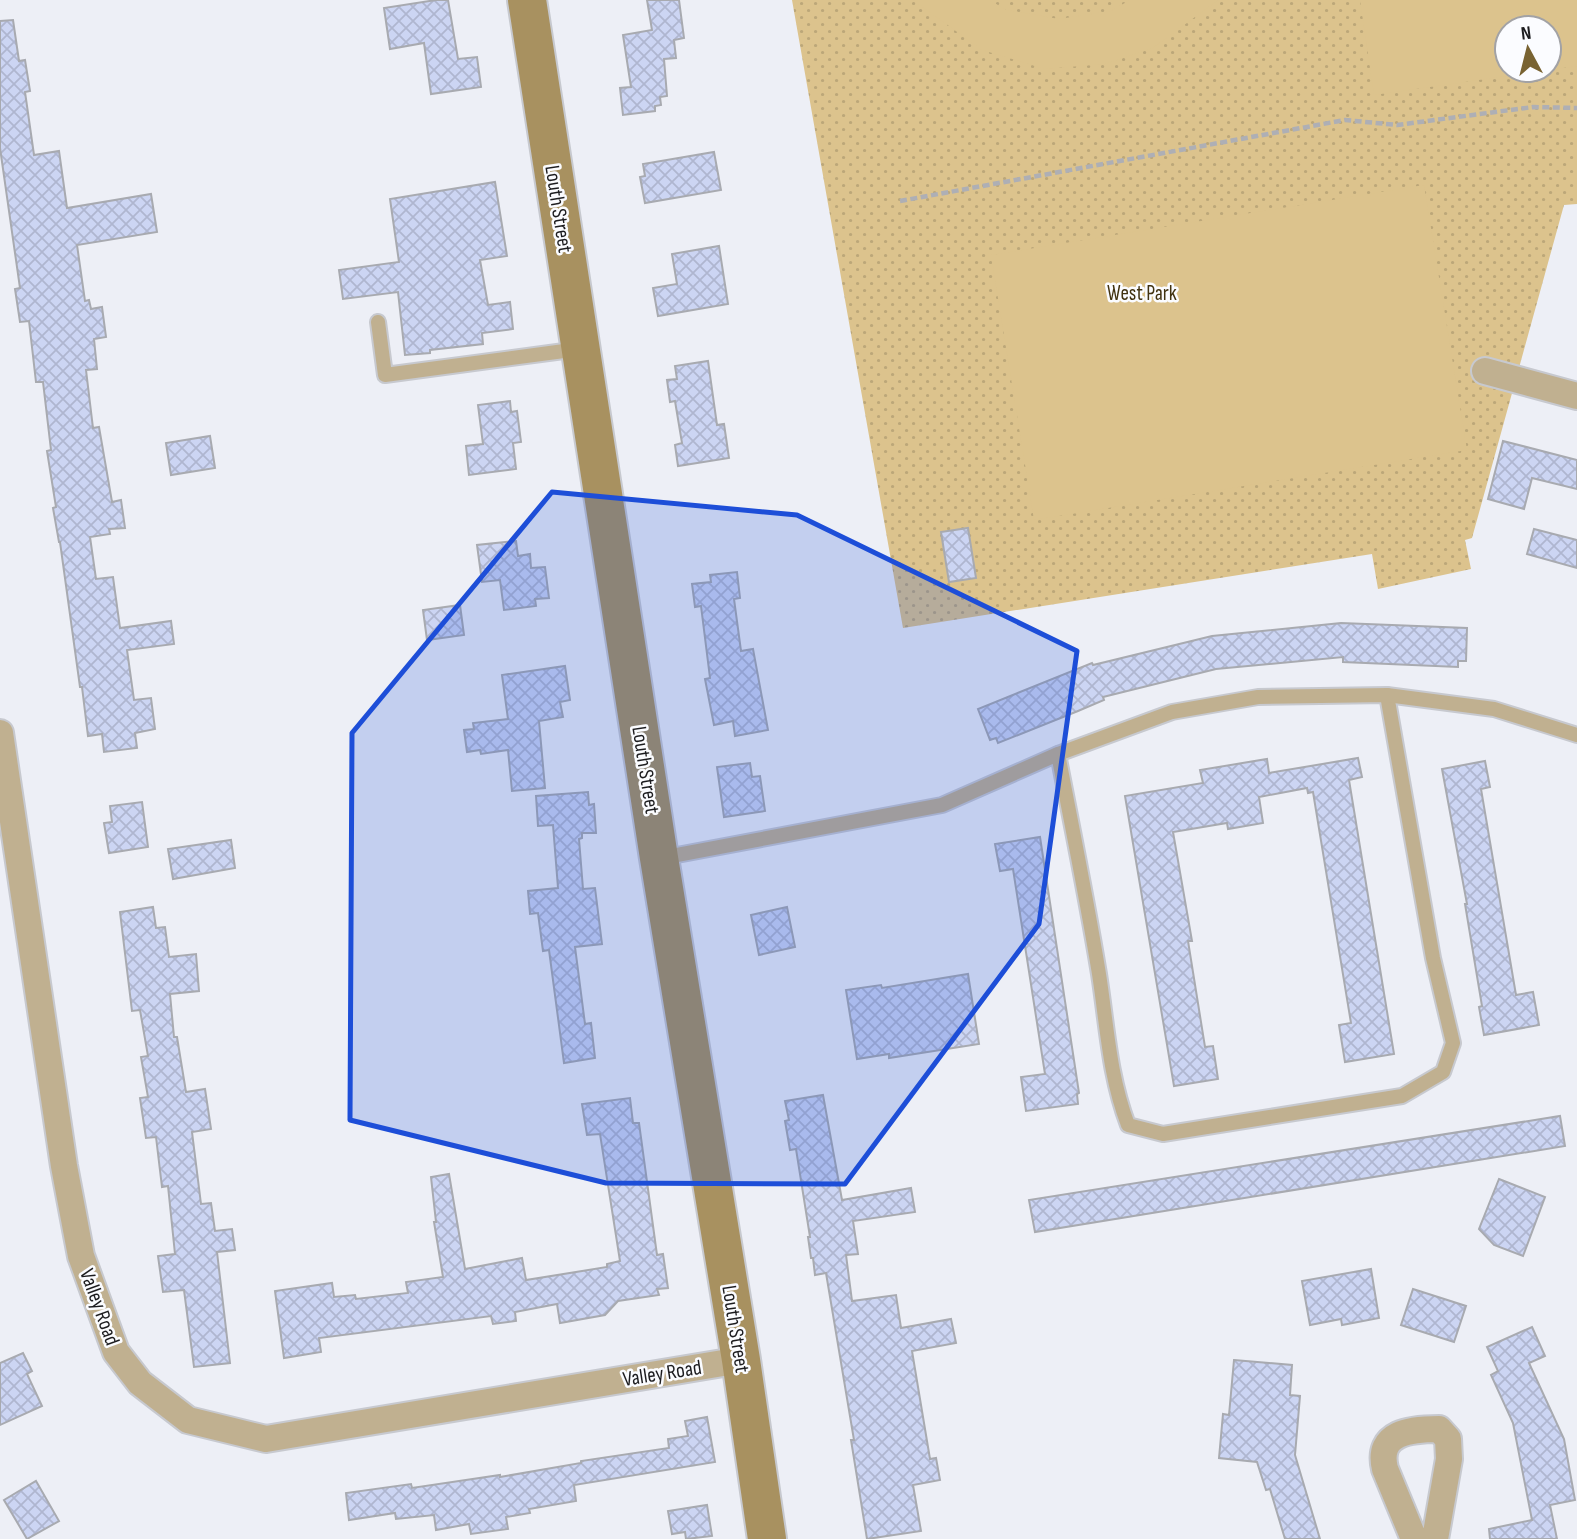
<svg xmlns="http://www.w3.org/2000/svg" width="1577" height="1539" viewBox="0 0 1577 1539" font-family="'Sofia Sans Condensed',sans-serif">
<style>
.grass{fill:url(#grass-dots);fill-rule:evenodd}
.garden{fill:#dcc38d}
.building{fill:url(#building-cross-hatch);stroke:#a8aab0;stroke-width:2}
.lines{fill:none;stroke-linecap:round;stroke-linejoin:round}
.service-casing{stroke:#c7c9cf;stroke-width:18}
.minor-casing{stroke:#c7c9cf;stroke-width:30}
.secondary-casing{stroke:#c7c9cf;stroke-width:42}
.path{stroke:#aeafb5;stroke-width:4.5;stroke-dasharray:7 3.5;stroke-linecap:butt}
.service{stroke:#c0b090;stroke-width:14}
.minor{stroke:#c0b090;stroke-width:26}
.secondary{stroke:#a89160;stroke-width:38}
.marked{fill:#1d4ed8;fill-opacity:0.2;stroke:#1d4ed8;stroke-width:5;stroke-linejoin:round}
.labels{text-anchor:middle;stroke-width:5;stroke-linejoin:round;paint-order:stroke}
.street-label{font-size:21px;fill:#1c1c1f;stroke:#fbfcff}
.park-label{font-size:21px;fill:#413210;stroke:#fbfcff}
</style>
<defs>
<pattern id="grass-dots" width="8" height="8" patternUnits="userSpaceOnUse" patternTransform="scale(1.75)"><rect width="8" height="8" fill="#dcc38d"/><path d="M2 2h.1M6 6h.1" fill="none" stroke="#bca779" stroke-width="1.8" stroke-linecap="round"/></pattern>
<pattern id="building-cross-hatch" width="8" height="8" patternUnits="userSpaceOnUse" patternTransform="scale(1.75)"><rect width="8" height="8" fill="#ccd5f3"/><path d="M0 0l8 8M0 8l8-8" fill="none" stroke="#afb6d0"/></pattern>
</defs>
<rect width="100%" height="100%" fill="#edeff6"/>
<path class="grass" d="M792,0H1577V204L1564,205L1472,538L1465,540L1471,569L1378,589L1372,554L903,628ZM1507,28H1549V70H1507Z"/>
<g class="garden">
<polygon points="913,0 989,0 1007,10 1059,19 1111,11 1130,0 1218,0 1153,48 1105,64 1045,69 982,50"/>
<polygon points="1360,0 1577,0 1577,66 1549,70 1549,28 1507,28 1507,70 1549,70 1374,95"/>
<polygon points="1424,185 1467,450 1034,520 991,255"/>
</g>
<g class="building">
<polygon points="436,0 448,0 458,59 477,57 481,87 431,94 424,43 390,49 384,8"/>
<polygon points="647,0 679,0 684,38 674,40 676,58 664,59 667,96 660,97 661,105 655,106 655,111 623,115 620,88 631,87 623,35 652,30"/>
<polygon points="13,20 19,61 25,60 30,91 25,92 34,155 59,151 67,208 151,194 157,232 77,245 85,301 89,300 91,309 102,307 106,337 94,339 97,369 86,370 93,428 99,427 112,502 121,500 125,528 109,529 110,534 90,537 96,579 113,577 120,628 171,621 174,644 127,650 134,700 151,698 155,729 135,733 137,748 104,752 102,734 88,736 82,687 80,687 60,542 59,542 53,508 56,507 47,451 51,450 43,382 36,382 29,321 20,322 15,289 20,288 0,148 0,21"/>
<polygon points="714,152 721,190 645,203 640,177 645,176 643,164"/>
<polygon points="495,182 507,256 480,260 488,305 510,302 513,329 482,333 483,344 430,350 430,353 405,355 398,292 343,299 339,270 399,262 390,199"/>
<polygon points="719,246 728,304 658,316 653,288 677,284 672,254"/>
<polygon points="708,361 717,425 724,424 729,458 678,466 675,445 682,443 675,401 670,402 667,380 677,379 675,366"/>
<polygon points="510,401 511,412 517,411 521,442 513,443 516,469 469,475 466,446 483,444 478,405"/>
<polygon points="210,436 215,468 171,475 166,443"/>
<polygon points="1503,441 1577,460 1577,489 1532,478 1524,509 1488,499"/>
<polygon points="968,528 976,578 949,582 941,532"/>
<polygon points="1534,529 1577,540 1577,568 1527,554"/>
<polygon points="516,541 518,556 530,554 531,568 545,567 549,598 535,599 536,606 504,610 500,580 482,582 477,545"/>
<polygon points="737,572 740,598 734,599 741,651 753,649 768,730 735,736 733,721 714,725 705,679 710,678 701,606 695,607 692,584 711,582 710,575"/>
<polygon points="460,605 464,635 427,640 423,610"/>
<polygon points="1341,623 1467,628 1466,661 1458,661 1458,667 1343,662 1343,657 1216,669 1103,697 1104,700 1078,711 998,743 996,738 990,740 978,709 1092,663 1093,665 1212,636"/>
<polygon points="565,666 570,700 560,702 563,717 539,721 545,788 512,791 508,750 481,754 480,750 467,752 464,730 474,729 473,723 508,719 502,675"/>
<polygon points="1358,758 1362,777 1349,780 1394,1054 1345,1062 1339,1025 1351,1023 1313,792 1308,793 1307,788 1259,797 1263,823 1228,829 1227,823 1173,832 1192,941 1188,941 1205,1047 1213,1046 1218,1079 1174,1086 1125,796 1203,783 1200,770 1267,759 1269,773"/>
<polygon points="1485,761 1490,787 1481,789 1516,995 1533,992 1539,1025 1484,1035 1479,1007 1482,1006 1465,904 1467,904 1442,769"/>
<polygon points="750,763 752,777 760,776 765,811 724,817 717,767"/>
<polygon points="588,792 589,805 594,804 596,833 582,833 582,838 579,839 583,889 595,888 602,944 575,947 585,1024 591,1023 595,1058 564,1063 549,950 543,951 538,913 530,914 528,891 558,888 553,825 538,826 536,796"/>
<polygon points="142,802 148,847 109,853 104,823 112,822 110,806"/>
<polygon points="1040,837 1079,1093 1077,1094 1078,1104 1026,1111 1021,1077 1045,1074 1013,869 1000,871 995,844"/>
<polygon points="231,840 235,868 173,879 168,849"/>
<polygon points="153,907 156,928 165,927 169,957 196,954 199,991 170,994 174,1037 177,1037 186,1092 205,1089 211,1129 192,1132 201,1204 211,1203 215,1231 232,1229 235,1250 217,1252 230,1363 194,1367 184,1290 163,1292 158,1256 175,1254 168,1186 162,1187 156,1137 146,1138 140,1098 148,1097 141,1057 148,1056 140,1010 132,1011 120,912"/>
<polygon points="787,907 795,947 759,955 751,915"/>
<polygon points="968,974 979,1044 889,1058 889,1054 857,1059 846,990 881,985 882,988"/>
<polygon points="823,1095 842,1200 911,1188 915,1212 853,1221 858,1254 846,1255 852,1301 896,1295 901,1328 951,1319 956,1343 912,1351 930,1459 936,1458 940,1480 913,1485 921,1531 867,1539 851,1440 854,1440 826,1273 815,1275 813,1258 811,1258 808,1237 810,1237 796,1149 790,1150 785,1121 789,1120 785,1101"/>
<polygon points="630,1098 633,1123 639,1123 657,1255 663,1254 668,1288 657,1289 659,1295 618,1301 605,1315 560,1323 557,1304 515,1312 516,1321 493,1324 491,1316 319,1338 321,1352 284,1358 275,1291 332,1283 334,1297 355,1295 356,1299 408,1293 406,1282 443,1277 434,1222 436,1222 431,1177 449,1174 465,1269 522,1258 526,1280 607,1267 607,1264 620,1261 600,1134 587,1135 582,1104"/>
<polygon points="1560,1116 1565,1146 1035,1232 1029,1200"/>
<polygon points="1499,1179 1545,1197 1523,1256 1494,1245 1479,1229"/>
<polygon points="1371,1269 1379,1318 1342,1325 1341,1319 1310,1325 1302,1281"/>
<polygon points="1413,1289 1466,1306 1454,1342 1401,1325"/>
<polygon points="1532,1327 1545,1356 1529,1363 1564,1439 1575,1500 1550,1505 1557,1539 1490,1539 1489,1529 1532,1520 1513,1423 1491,1375 1498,1371 1487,1347"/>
<polygon points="23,1353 32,1371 27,1374 42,1406 0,1425 0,1363"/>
<polygon points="1234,1360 1292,1365 1290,1395 1300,1396 1295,1455 1320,1539 1285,1539 1270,1489 1266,1490 1257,1462 1219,1458 1223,1414 1229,1415"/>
<polygon points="707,1417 715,1462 574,1485 576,1501 529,1509 530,1513 506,1517 508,1529 471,1534 469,1524 436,1530 434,1515 396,1519 395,1513 349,1520 346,1493 411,1484 412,1488 500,1475 500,1477 581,1463 581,1461 669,1448 668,1439 688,1436 685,1421"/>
<polygon points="36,1481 59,1521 27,1539 4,1500"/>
<polygon points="707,1505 712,1536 686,1539 685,1532 672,1534 668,1511"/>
</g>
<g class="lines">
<defs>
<g id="service">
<polyline points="378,322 385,375 579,349"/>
<path d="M1058,754C1072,827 1087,900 1099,974C1107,1025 1109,1075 1128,1125L1163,1134L1402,1096L1443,1072L1453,1043L1433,958L1387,695"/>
<polyline points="661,858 942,805 1058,754 1172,712 1258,697 1387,695 1494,709 1577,735"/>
</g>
<g id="minor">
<polyline points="1485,371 1577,396"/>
<polyline points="0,733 64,1166 81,1256 116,1352 140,1383 188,1420 266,1439 741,1360"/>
<path d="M1414,1539L1385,1469C1376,1432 1411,1429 1439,1429L1448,1439L1449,1459L1435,1539"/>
</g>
<polyline id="secondary" points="527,0 659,858 741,1360 767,1539"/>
</defs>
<use href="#service" class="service-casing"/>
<use href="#minor" class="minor-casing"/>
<use href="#secondary" class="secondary-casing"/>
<polyline class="path" points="900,201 1345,120 1397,125 1533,107 1577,108"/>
<use href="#service" class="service"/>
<use href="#minor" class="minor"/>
<use href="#secondary" class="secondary"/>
</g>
<path class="marked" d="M552,492L797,515L1077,651L1039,924L845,1184L606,1183L350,1120L352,733Z"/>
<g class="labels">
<g class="street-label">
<text transform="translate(559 209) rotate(81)" y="7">Louth Street</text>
<text transform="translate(646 770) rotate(81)" y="7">Louth Street</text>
<text transform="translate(100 1307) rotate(70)" y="7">Valley Road</text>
<text transform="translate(736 1329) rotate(81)" y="7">Louth Street</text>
<text transform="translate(662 1373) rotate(-9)" y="7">Valley Road</text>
</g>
<g class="park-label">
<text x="1142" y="300">West Park</text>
</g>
</g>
<g transform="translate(1528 49) rotate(353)"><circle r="33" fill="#fbfcff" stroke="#a2a2a5" stroke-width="2"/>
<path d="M0-5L12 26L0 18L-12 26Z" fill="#796332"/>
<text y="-10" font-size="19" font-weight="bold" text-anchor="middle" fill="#1c1c1f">N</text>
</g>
</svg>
